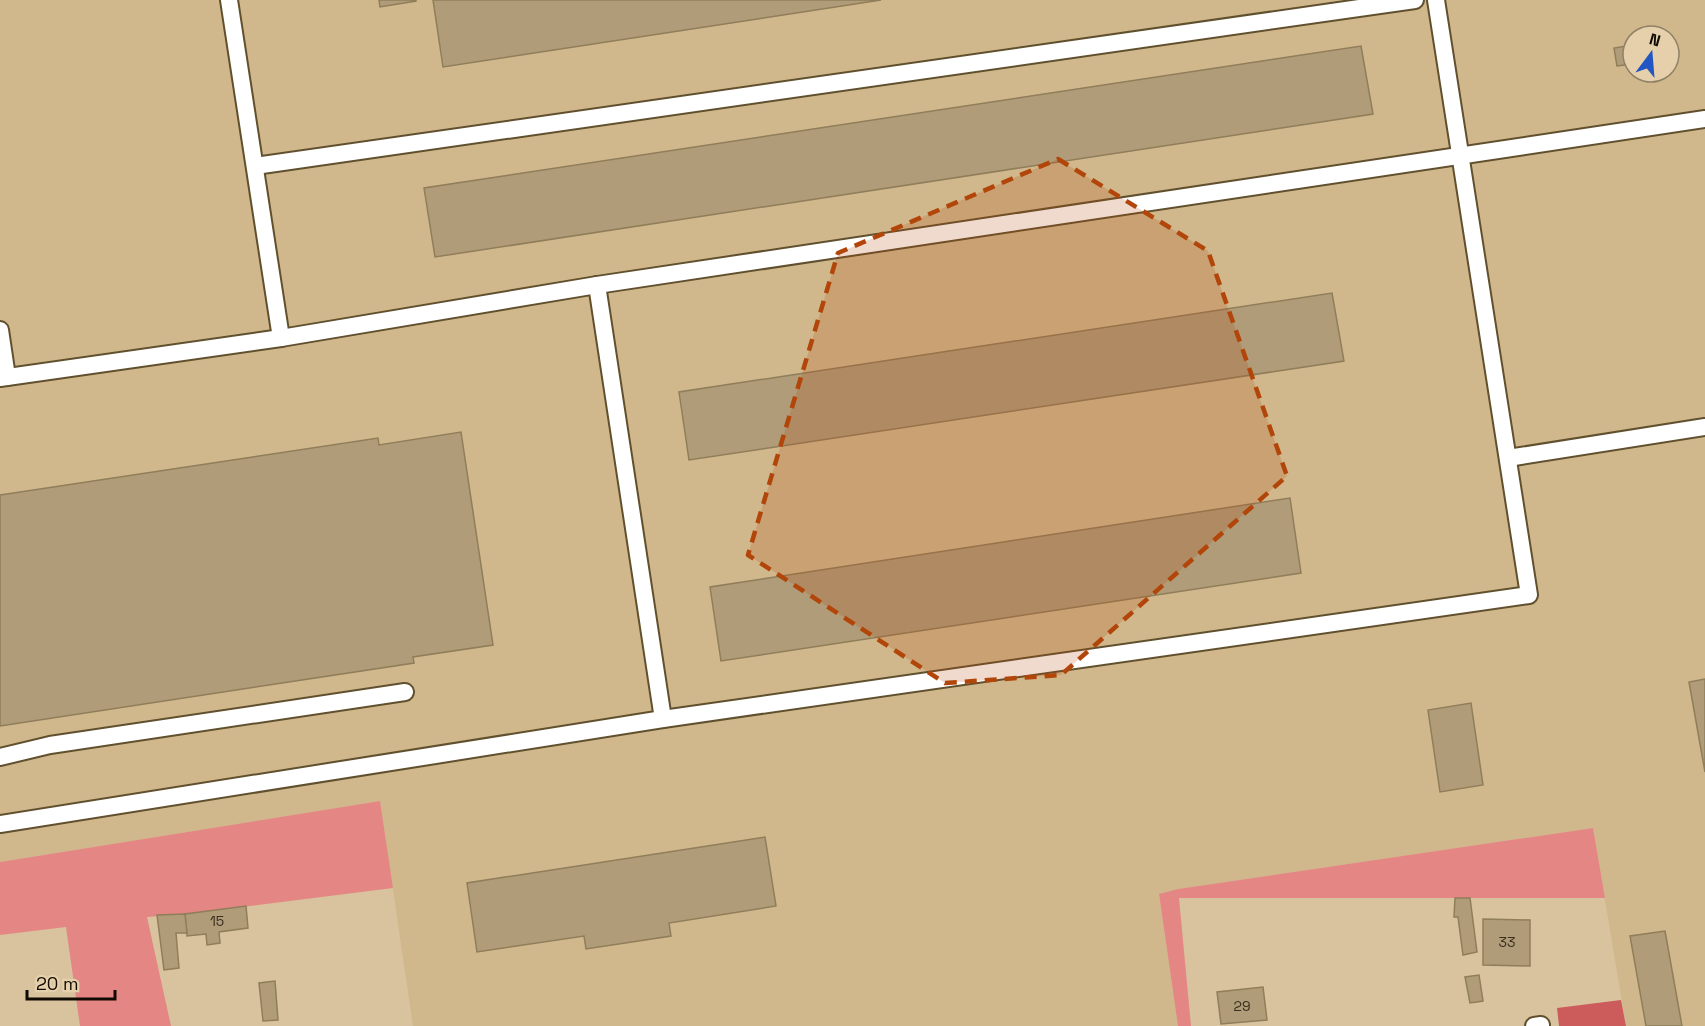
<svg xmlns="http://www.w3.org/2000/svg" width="1705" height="1026" viewBox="0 0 1705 1026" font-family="'Space Grotesk',sans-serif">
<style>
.built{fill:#d0b88c;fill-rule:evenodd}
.green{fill:#e48784}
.forest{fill:#cc5c5b}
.building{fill:#b09c78;stroke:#907d5a;stroke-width:1.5}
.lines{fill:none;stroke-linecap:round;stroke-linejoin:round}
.service-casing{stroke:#61502e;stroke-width:20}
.service{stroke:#fff;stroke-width:16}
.marked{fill:#b24509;fill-opacity:0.2;stroke:#b24509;stroke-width:4.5;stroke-dasharray:12 8;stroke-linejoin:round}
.labels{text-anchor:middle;stroke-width:5;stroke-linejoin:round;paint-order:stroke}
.number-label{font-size:14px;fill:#392e1f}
</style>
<rect width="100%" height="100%" fill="#d8c39e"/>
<path class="built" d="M0,0H1705V1026H1626L1593,828L1178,889L1159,894L1178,1026H413L380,801L0,862ZM1633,36H1669V72H1633Z"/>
<g class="green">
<polygon points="380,801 393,888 185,914 147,917 171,1026 80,1026 66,927 0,935 0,862"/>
<polygon points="1593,828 1605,898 1179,898 1191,1026 1178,1026 1159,894 1178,889"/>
</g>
<polygon class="forest" points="1621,1000 1626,1026 1559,1026 1557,1008"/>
<g class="building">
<polygon points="379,0 416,0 416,1 380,7"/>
<polygon points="433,0 881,0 443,67"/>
<polygon points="1633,45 1633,64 1617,66 1614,48"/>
<polygon points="1361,46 1373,114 435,257 424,188"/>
<polygon points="1332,293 1344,361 689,460 679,392"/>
<polygon points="461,432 493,645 413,657 414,663 0,726 0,495 378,438 379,445"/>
<polygon points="1290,498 1301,573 721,661 710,587"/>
<polygon points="1705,679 1705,772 1689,682"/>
<polygon points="1471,703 1483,785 1440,792 1428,710"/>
<polygon points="765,837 776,906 669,923 671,936 586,949 584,936 477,952 467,883"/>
<polygon points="1455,898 1470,898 1477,952 1463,955 1458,917 1454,917"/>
<polygon points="246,906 248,928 219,932 220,943 207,945 206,934 187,936 185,914"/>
<polygon points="185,914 187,933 176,933 179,968 164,970 157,915"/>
<polygon points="1483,919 1530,920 1530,966 1483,965"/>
<polygon points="1665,931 1682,1026 1646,1026 1630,936"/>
<polygon points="1479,975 1483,1001 1470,1003 1465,977"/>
<polygon points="275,981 278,1020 263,1021 259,983"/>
<polygon points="1263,987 1267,1020 1221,1024 1217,992"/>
</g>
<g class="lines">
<defs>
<g id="service">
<polyline points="229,0 281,338"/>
<polyline points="255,166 1415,0"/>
<polyline points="597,285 663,719"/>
<polyline points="0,330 7,377"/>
<polyline points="0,378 281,338 597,285 1705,119"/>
<polyline points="1508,458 1705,427"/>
<polyline points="0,757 50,745 405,692"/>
<polyline points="0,824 663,719 1529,595 1436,0"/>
<polyline points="1534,1026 1541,1025"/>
</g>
</defs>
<use href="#service" class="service-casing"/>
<use href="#service" class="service"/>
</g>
<path class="marked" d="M1058,159L1208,251L1287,476L1061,675L945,683L748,555L838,253Z"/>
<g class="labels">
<g class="number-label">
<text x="217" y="926">15</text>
<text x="1507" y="947">33</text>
<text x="1242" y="1011">29</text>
</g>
</g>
<g transform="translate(1651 54) rotate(16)"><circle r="28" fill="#e5d0ab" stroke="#908167" stroke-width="1.5"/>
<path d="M0-4.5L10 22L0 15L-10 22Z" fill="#2156c3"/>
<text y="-9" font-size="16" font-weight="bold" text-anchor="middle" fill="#110a01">N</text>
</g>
<path d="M27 990v9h88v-9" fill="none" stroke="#110a01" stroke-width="3"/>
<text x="36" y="990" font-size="18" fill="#110a01" stroke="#e5d0ab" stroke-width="4.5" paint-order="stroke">20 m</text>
</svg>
